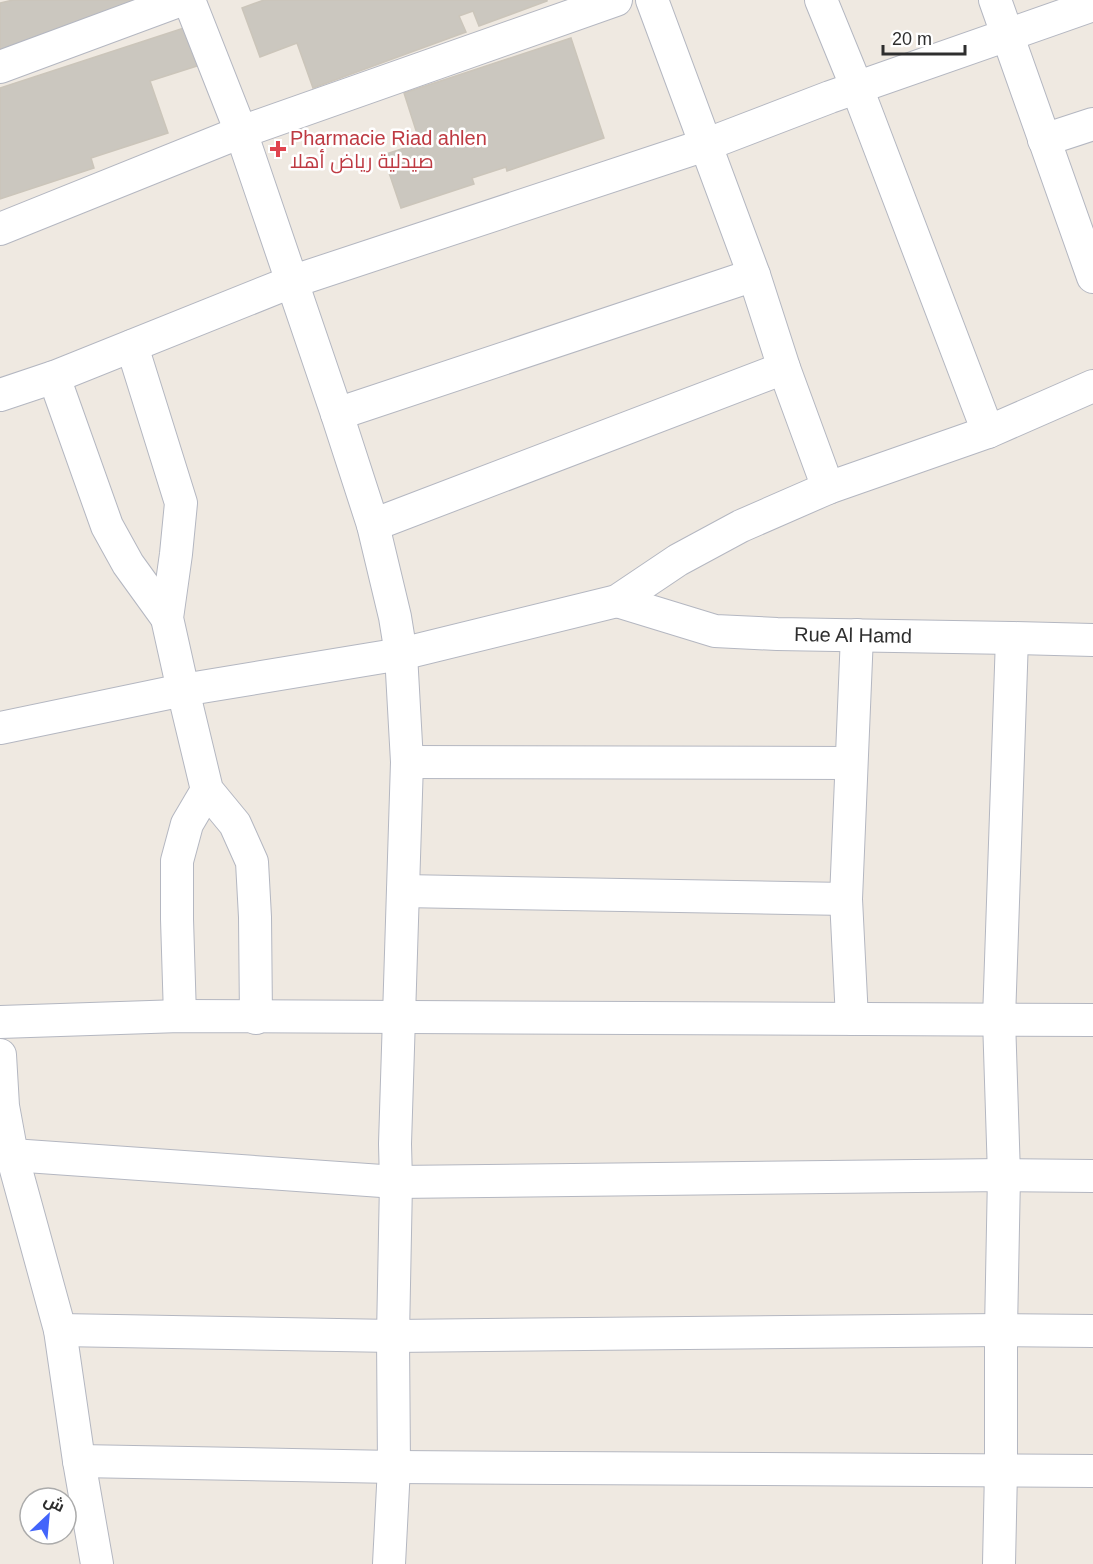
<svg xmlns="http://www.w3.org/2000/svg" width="1093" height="1564" viewBox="0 0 1093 1564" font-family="Arial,Cairo,sans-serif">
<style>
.building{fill:#cbc7bf;stroke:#cbc5ba;stroke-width:1.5}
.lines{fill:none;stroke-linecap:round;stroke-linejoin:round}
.street-casing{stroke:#b4b7c1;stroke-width:34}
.street{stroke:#fff;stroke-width:32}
.health-dot{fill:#e0444e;stroke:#fff;stroke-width:2}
.labels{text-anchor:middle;stroke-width:5;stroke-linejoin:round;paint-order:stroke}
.health-label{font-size:20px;fill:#be3a42;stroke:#fff;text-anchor:start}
.street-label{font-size:20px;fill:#2e2e2e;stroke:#fff}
</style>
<rect width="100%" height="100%" fill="#efe9e1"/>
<g class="building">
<polygon points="13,0 142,0 0,55 0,3"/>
<polygon points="264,0 547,0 547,1 479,26 473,11 459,16 466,32 313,88 297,43 260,57 242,8"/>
<polygon points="184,28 197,66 150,81 168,133 91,158 94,168 0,199 0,88"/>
<polygon points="571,38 604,138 507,171 506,167 472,178 474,184 401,208 383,155 420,143 404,93"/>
</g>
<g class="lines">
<defs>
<g id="street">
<polyline points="189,0 241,132 337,414 373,525 395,617 401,654 407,762 395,1144 396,1182 393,1336 394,1467 389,1564"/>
<polyline points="652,0 754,275 784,368 828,488"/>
<polyline points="821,0 857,88 988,432"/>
<polyline points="995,0 1093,277"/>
<polyline points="0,67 181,0"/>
<polyline points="1044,140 1093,124"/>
<polyline points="0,229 241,132 616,0"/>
<polyline points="132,346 181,503 176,554 167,618 183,690 207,790 235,824 252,862 255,917 256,1018"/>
<polyline points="54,377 107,526 128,564 167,618"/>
<polyline points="0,395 54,377 291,282 705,145 830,97 1093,5"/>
<polyline points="337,414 754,275"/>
<polyline points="373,525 784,368"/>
<polyline points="617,601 715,631 777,634 1012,638 1093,640"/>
<polyline points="0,728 183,690 401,654 617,601 678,560 741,526 828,488 988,432 1093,386"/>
<polyline points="407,762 851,763"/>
<polyline points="403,891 846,899"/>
<polyline points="180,1016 177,919 177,861 187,824 207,790"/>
<polyline points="852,1019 846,899 857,635"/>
<polyline points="0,1022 180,1016 1093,1020"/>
<polyline points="0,1055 3,1106 12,1155 60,1330 79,1461 97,1564"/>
<polyline points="0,1155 12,1155 396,1182 1004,1175 1093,1176"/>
<polyline points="60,1330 393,1336 1001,1330 1093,1331"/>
<polyline points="79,1461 394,1467 1093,1471"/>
<polyline points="999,1564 1001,1470 1001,1330 1004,1175 999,1019 1012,638"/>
</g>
</defs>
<use href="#street" class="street-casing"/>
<use href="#street" class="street"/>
</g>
<path class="health-dot" d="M275 140h6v6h6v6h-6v6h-6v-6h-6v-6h6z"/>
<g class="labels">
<g class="health-label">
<text x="290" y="145">Pharmacie Riad ahlen<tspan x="290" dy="23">صيدلية رياض أهلا</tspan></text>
</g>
<g class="street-label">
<text transform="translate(853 635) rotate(1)" y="7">Rue Al Hamd</text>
</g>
</g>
<g transform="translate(48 1516) rotate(26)"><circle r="28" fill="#ffffff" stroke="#ababab" stroke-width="1.5"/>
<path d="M0-4.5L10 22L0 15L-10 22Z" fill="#4264fb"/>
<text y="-9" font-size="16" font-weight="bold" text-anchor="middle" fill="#2e2e2e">ش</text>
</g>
<path d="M883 45v9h82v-9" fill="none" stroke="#2e2e2e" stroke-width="3"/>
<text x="892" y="45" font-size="18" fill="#2e2e2e" stroke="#ffffff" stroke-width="4.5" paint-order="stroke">20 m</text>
</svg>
